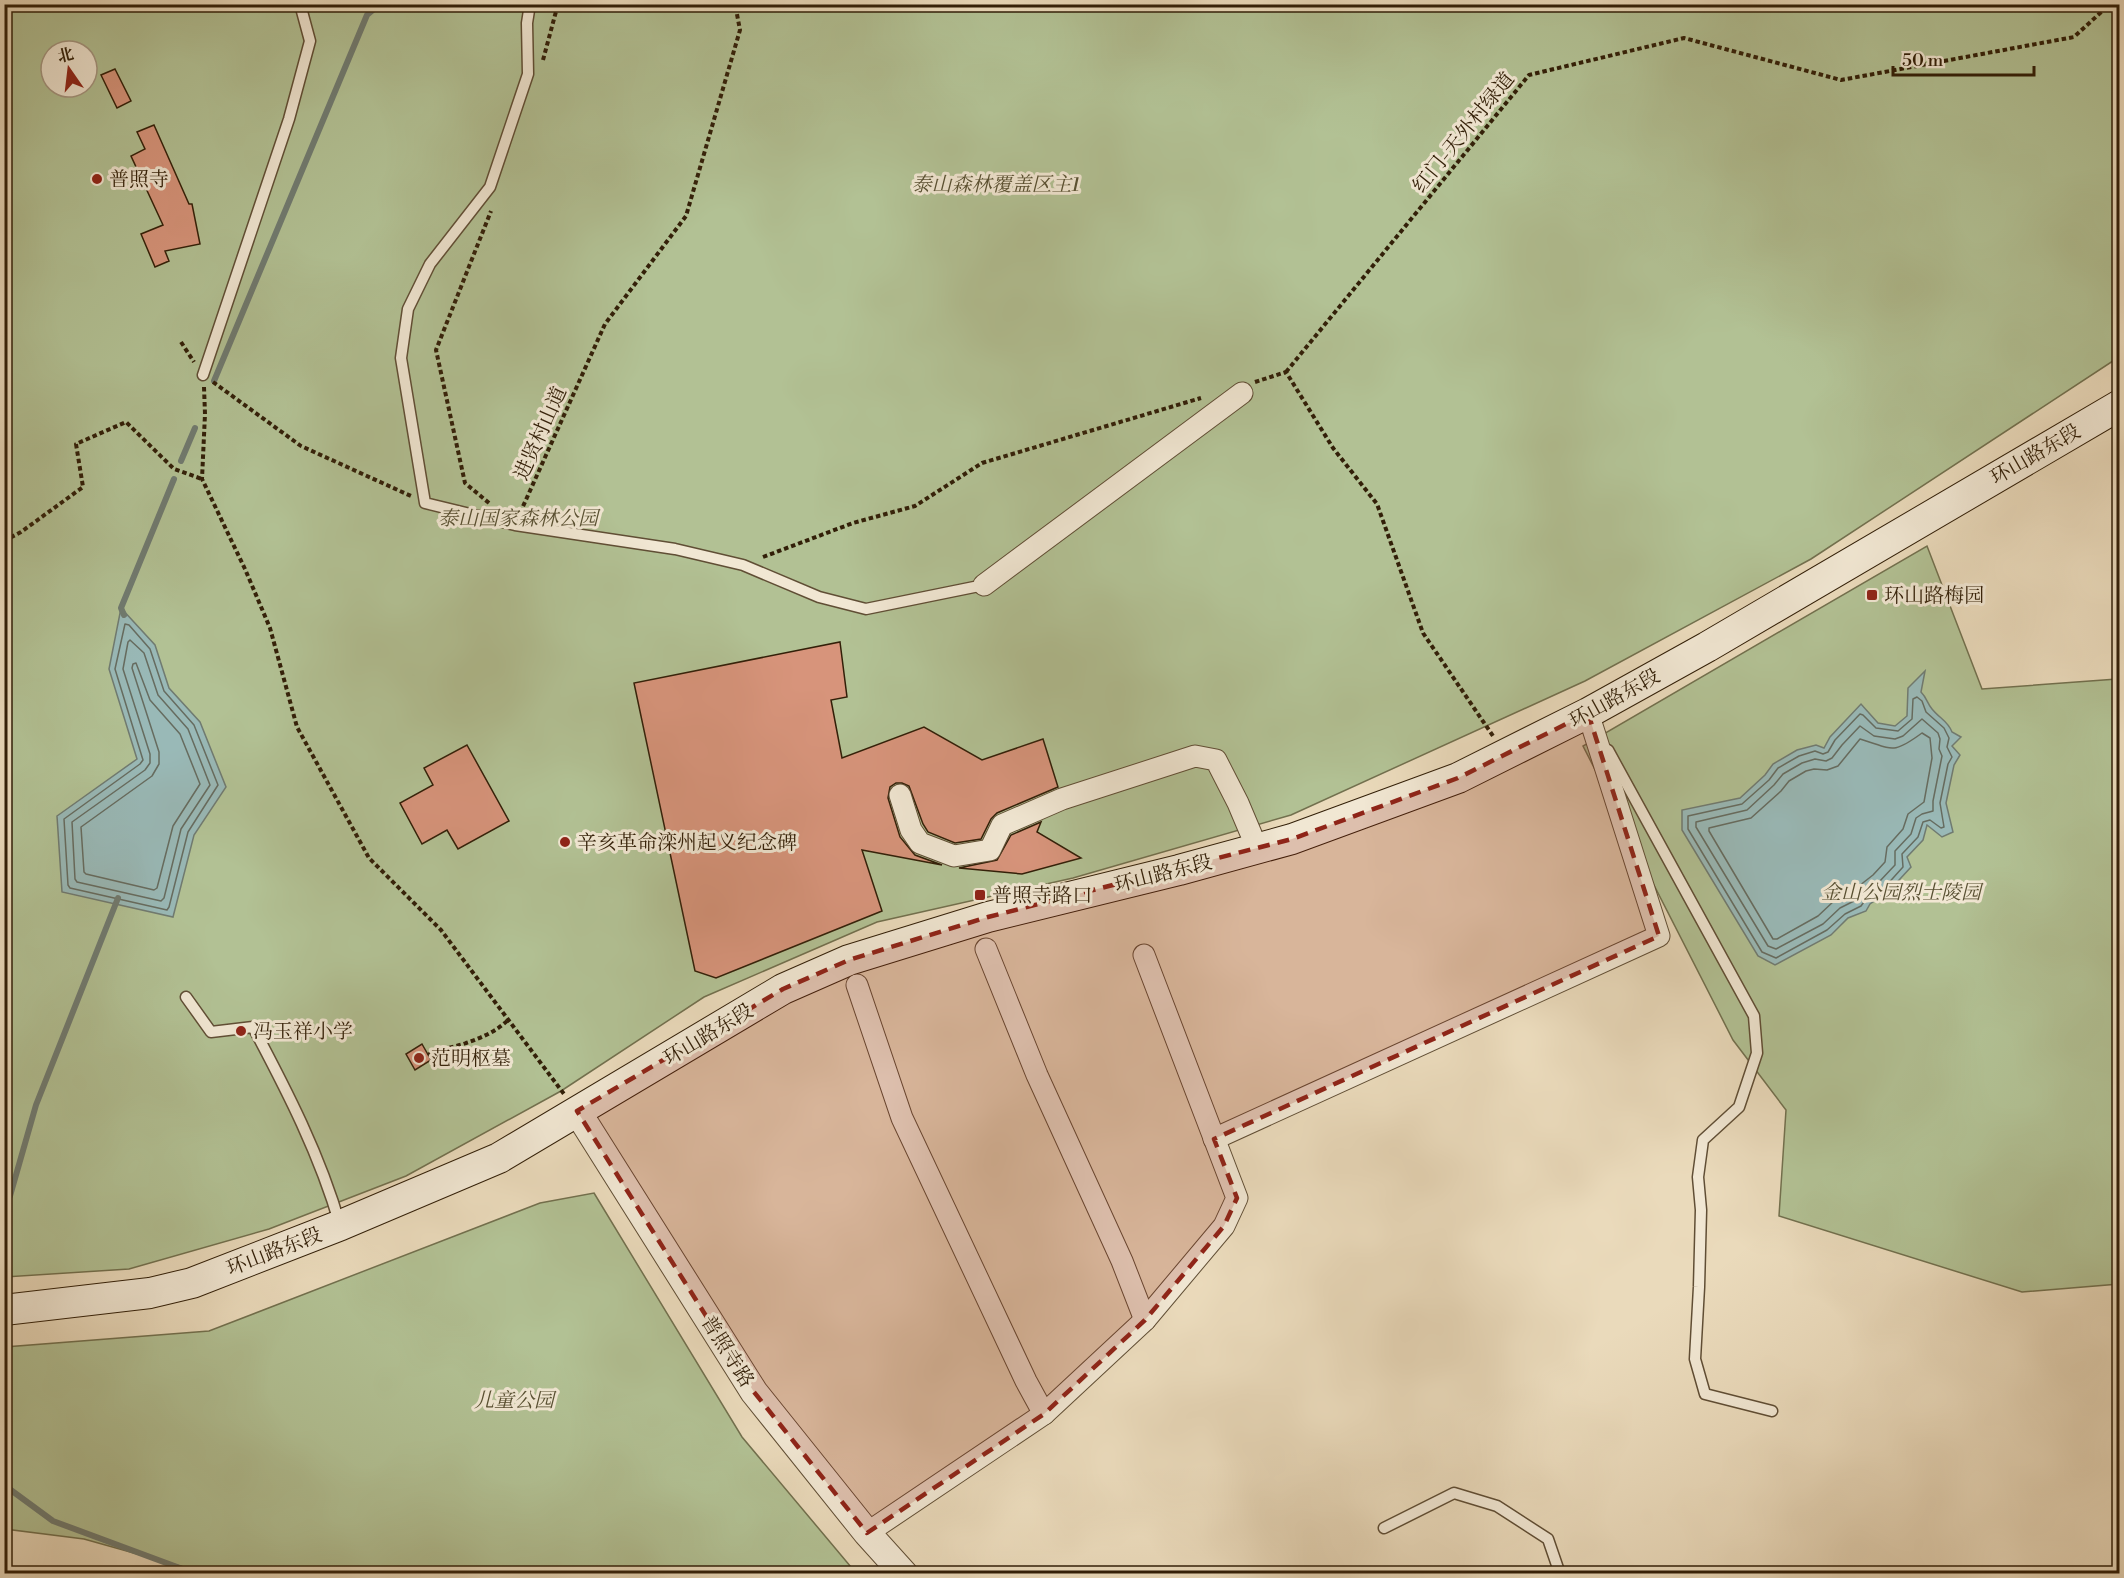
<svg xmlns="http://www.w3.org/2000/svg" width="2124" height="1578" viewBox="0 0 2124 1578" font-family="'Libre Bodoni','Noto Serif SC',serif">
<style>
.green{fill:#b2c194;stroke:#72704e;stroke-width:1.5;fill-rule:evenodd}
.water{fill:#99b9b7;stroke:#707b71;stroke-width:1.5}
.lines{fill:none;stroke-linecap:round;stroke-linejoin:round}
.shore{stroke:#666c60;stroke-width:1.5}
.stream{stroke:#707b71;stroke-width:6}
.building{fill:#d7947b;stroke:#321f08;stroke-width:1.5}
.service-casing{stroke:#604e35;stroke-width:13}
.minor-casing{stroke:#604e35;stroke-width:23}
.tertiary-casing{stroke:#604e35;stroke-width:29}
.secondary-casing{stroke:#321f08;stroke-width:32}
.path{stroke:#321f08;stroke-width:4;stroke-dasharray:4.5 3;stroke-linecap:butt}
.service{stroke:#f1e7d3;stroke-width:10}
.minor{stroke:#f1e7d3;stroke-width:21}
.tertiary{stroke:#f1e7d3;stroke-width:27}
.secondary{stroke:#f1e7d3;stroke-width:30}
.marked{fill:#8f2418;fill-opacity:0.2;stroke:#8f2418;stroke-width:4.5;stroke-dasharray:12 8;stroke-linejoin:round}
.poi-dot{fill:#8f2418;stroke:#f1e7d3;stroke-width:2}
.labels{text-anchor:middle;stroke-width:6;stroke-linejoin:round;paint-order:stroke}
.street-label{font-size:20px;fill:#321f08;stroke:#f1e7d3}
.poi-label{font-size:20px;fill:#321f08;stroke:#f1e7d3;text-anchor:start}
.park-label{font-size:20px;font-style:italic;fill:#585032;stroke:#f1e7d3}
</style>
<rect width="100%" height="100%" fill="#eadabb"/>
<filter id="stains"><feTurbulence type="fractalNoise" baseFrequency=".00333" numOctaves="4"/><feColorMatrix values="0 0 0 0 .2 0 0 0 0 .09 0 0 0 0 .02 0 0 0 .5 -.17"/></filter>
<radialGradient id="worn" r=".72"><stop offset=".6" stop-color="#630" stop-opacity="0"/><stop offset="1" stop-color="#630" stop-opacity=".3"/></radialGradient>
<g class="green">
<path d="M5,5H2119V357L1811,559L1585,681L1291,815L1073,878L877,922L704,997L561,1091L406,1176L269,1229L129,1269L5,1277ZM51,51H87V87H51Z"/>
<polygon points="1927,546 1982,689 2117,679 2119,677 2119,1284 2022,1292 1779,1216 1786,1110 1733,1040 1583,746"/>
<polygon points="594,1193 742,1437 856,1573 205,1573 84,1539 5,1529 5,1347 209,1331 540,1203"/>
</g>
<g class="water">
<polygon points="121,608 155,645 169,688 200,722 226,787 194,835 173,917 62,892 57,816 137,759 109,669"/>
<path d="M1925,671L1921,692C1927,698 1927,703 1932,709C1939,718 1948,721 1952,732L1961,737L1952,746L1960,755L1954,765L1946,803L1953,832L1942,837L1927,825L1923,840L1907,857L1911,867L1888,892L1870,904L1866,911L1848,918L1831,935L1775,965L1758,956L1682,830V810L1740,798L1765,775L1773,764L1797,750L1816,745L1824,748L1830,737L1861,704L1878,723L1895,726L1907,716L1908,688Z"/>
</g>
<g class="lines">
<g class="shore">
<polygon points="125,624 129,625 150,649 164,691 194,725 218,785 188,832 169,907 167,910 70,888 68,885 64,819 140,764 143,760 115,669"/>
<polygon points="130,640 144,653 158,695 188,729 210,785 181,829 164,898 161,901 77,882 75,879 72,822 145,770 150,763 150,754 123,669 128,642"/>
<polygon points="136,663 150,700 180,734 200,784 173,826 157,888 154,890 86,874 84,872 81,827 152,776 159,764 159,752 132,668 133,664"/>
<polygon points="1917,697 1922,701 1926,712 1944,728 1949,738 1947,747 1952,757 1948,764 1940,803 1944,827 1941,828 1930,820 1923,822 1918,837 1902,854 1903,867 1884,888 1866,899 1861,906 1845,914 1827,930 1776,958 1762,952 1688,829 1688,816 1742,804 1769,780 1778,768 1799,756 1815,751 1823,754 1828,752 1835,740 1860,714 1863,715 1876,728 1898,731 1912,719 1913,699"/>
<polygon points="1922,719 1938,733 1940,739 1939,749 1942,756 1933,801 1933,811 1922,814 1916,818 1911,834 1895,851 1895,865 1879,882 1863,893 1856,900 1840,908 1823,924 1776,949 1768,946 1696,827 1696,822 1747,810 1774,785 1783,774 1802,763 1815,759 1826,761 1832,758 1842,745 1860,726 1874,736 1895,739 1903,736"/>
<path d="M1922,733L1930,738L1932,758L1924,802L1908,814L1903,829L1887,847L1885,862L1873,875L1850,893L1835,900L1818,916L1777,939H1773L1709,831V828L1751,818L1781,791L1789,781L1806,771L1814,769L1827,770L1838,766L1860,739C1893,749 1892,755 1922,733Z"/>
</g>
<g class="stream">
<polyline points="214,381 367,15 380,4"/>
<polyline points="181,461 195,428"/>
<polyline points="124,615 121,608 174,479"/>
<polyline points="4,1203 10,1196 36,1105 118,898"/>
<polyline points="4,1485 53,1521 196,1574"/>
</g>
</g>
<g class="building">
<polygon points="115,69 131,101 117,108 101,75"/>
<polygon points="154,125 189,204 192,204 200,244 165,251 169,261 155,267 141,234 163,225 131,156 145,149 137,132"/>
<polygon points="840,642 847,697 831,700 842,758 924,727 982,760 1043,739 1058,787 997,813 991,819 981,839 955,843 928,832 923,824 909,786 902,783 896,783 890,787 888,798 900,837 915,855 942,865 862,850 882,911 716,978 695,971 634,683"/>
<polygon points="467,745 509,821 458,849 447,830 422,844 400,803 433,785 424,768"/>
<polygon points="1041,822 1037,832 1081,858 1022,874 959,868 997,860 1011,835"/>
<polygon points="422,1044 431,1060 415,1070 406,1054"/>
</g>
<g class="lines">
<defs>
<g id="service">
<polyline points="530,4 527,23 528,74 490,187 430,264 408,309 401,358 425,503 515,525 675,549 743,565 819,597 866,609 984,585"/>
<polyline points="203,375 289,119 310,41 300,4"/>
<polyline points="1608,750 1754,1016 1757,1053 1739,1107 1703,1140 1698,1177 1701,1210 1699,1287 1695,1359 1705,1394 1772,1411"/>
<path d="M186,997L211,1032L253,1027C287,1091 320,1155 340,1225"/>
<polyline points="1384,1528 1454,1493 1497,1506 1548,1539 1560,1574"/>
</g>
<g id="minor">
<polyline points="984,585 1242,393"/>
<polyline points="900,795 911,830 920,843 954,856 990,850 1002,825 1062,799 1195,756 1216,760 1238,803 1257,848"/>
<polyline points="986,949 1037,1075 1122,1261 1145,1320"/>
<polyline points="857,985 902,1118 1026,1381 1044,1414"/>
<polyline points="1214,1139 1659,936 1588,713"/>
<polyline points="867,1533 1044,1414 1145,1320 1224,1226 1237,1198 1144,955"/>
</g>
<polyline id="tertiary" points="577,1111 754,1392 867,1533 904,1574"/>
<polyline id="secondary" points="4,1310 150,1293 192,1283 341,1225 499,1158 783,989 849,960 988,917 1179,870 1292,839 1458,778 1588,713 1707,647 2120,405"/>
</defs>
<use href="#service" class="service-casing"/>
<use href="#minor" class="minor-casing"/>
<use href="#tertiary" class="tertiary-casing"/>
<use href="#secondary" class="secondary-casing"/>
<g class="path">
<polyline points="543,60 558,4"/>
<polyline points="181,342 194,362"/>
<polyline points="1286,372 1529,75 1684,38 1841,80 2074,37 2110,4"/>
<polyline points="213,382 301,446 411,496"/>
<polyline points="1255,382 1286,372 1333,448 1377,504 1423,633 1493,736"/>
<polyline points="204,387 205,414 202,479 245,569 270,628 297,727 369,858 441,930 564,1094"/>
<polyline points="489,503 465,483 436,350 491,211"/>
<polyline points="520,513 605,324 686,216 740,30 735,4"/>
<polyline points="4,541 21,532 83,487 76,444 126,422 174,469 202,479"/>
<polyline points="763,557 853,523 915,506 982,463 1201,398"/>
<path d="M428,1055C440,1048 453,1048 466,1043C481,1038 497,1031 508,1020"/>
</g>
<use href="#service" class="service"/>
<use href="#minor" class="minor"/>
<use href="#tertiary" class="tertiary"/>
<use href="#secondary" class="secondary"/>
</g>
<path class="marked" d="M1588,713L1659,936L1214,1139L1237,1198L1224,1226L1145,1320L1044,1414L867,1533L754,1392L577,1111L783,989L849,960L988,917L1292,839L1458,778Z"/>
<g class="poi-dot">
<circle cx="97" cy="179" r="6"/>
<rect x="1866" y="589" width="12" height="12" rx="3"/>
<circle cx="565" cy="842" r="6"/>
<rect x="974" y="889" width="12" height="12" rx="3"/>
<circle cx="241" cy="1031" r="6"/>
<circle cx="419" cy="1058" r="6"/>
</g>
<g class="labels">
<g class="street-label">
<text transform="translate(1463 132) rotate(-51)" y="7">红门-天外村绿道</text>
<text transform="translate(540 433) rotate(-66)" y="7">进贤村山道</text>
<text transform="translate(2035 454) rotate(-30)" y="7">环山路东段</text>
<text transform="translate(1614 698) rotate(-29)" y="7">环山路东段</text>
<text transform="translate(1163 873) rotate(-14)" y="7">环山路东段</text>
<text transform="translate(708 1034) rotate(-31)" y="7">环山路东段</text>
<text transform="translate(274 1251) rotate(-21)" y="7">环山路东段</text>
<text transform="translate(728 1351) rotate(58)" y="7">普照寺路</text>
</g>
<g class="poi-label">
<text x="109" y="186">普照寺</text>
<text x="1884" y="602">环山路梅园</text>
<text x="577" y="849">辛亥革命滦州起义纪念碑</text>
<text x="992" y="902">普照寺路口</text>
<text x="253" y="1038">冯玉祥小学</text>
<text x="431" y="1065">范明枢墓</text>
</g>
<g class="park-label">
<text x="995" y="191">泰山森林覆盖区主1</text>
<text x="518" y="525">泰山国家森林公园</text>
<text x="1901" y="899">金山公园烈士陵园</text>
<text x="514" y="1407">儿童公园</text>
</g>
</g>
<rect width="2124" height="1578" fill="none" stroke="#eadabb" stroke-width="24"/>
<rect x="6" y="6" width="2112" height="1566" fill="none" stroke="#321f08" stroke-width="3"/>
<rect x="12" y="12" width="2100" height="1554" fill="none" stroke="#321f08" stroke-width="1.5"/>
<g transform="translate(69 69) rotate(346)"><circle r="28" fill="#f1e7d3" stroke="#a59782" stroke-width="1.5"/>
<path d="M0-4.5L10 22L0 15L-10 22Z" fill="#8f2418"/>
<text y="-9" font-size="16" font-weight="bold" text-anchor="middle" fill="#321f08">北</text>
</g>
<path d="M1893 66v9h141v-9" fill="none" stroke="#321f08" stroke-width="3"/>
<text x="1902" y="66" font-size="18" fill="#321f08" stroke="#f1e7d3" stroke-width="4.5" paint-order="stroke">50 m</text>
<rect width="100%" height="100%" filter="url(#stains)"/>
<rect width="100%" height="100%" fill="url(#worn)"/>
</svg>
